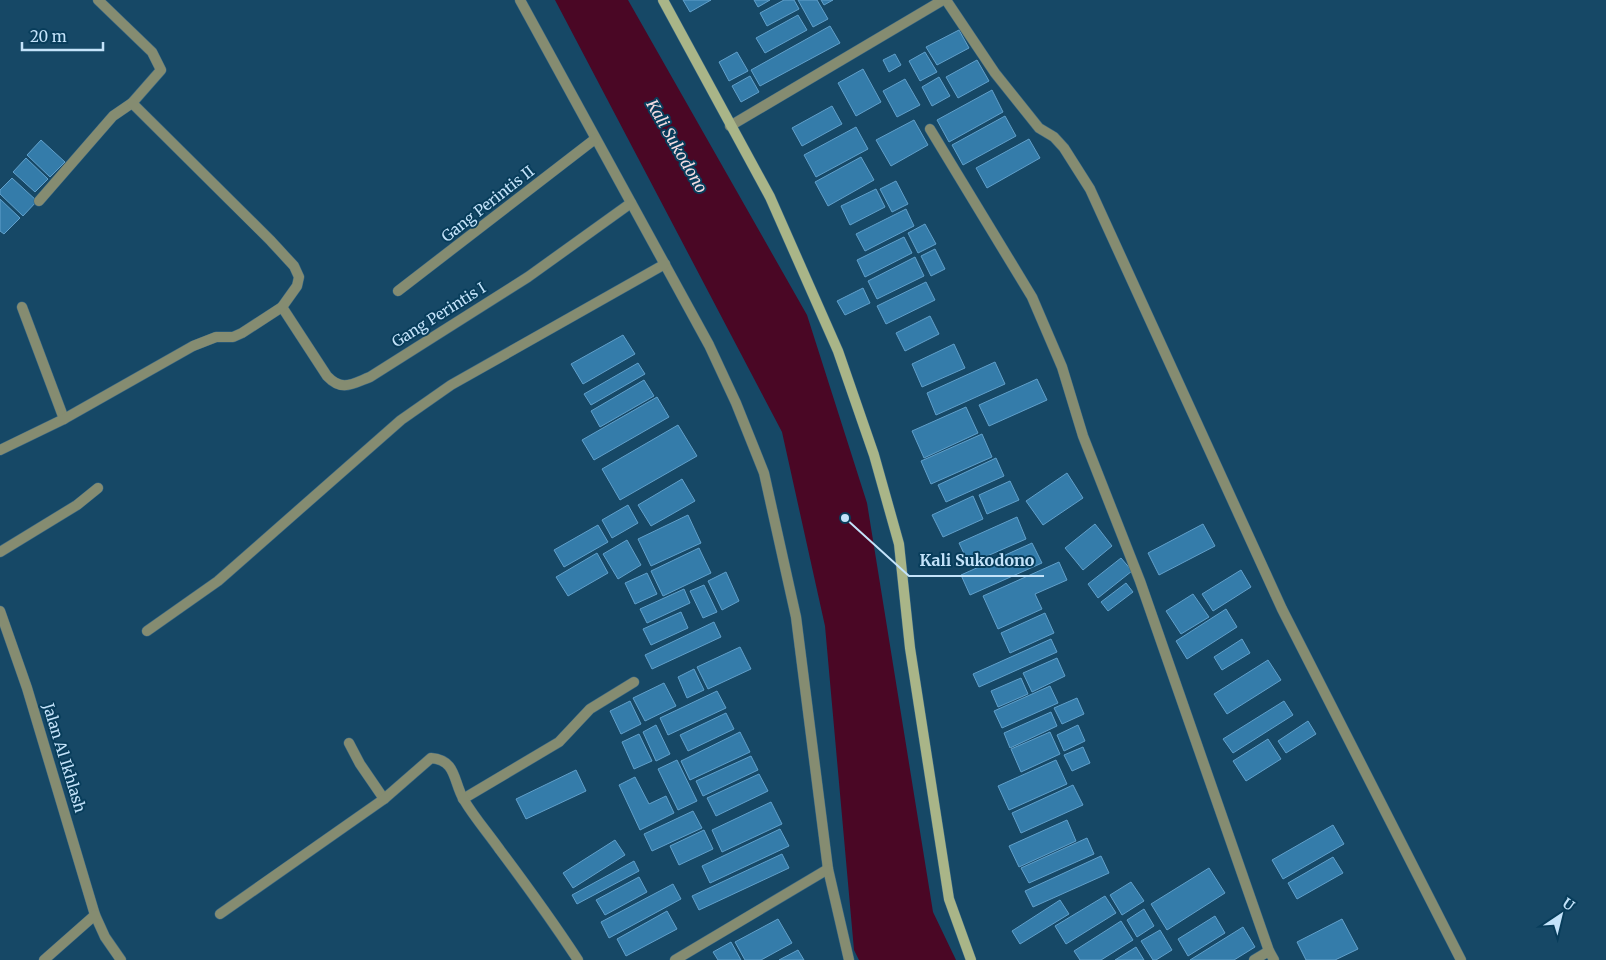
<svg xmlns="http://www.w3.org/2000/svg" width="1606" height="960" viewBox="0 0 1606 960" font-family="Merriweather,serif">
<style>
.water{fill:#4a0725}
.building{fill:#347caa;stroke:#61a0cb}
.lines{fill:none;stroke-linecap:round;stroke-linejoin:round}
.lane-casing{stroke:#396784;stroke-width:11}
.street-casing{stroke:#396784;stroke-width:11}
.secondary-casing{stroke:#396784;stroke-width:11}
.lane{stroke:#858c71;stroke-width:10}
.street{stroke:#858c71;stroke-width:10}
.secondary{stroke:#a9b588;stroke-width:10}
.labels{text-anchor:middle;stroke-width:4;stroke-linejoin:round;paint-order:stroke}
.street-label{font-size:15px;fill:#c4e3fa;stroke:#083d5b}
.water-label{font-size:16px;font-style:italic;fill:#f3dce2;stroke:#083d5b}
.leader{fill:none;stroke:#c4e3fa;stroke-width:2}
.callout-dot{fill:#c4e3fa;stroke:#083d5b;stroke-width:2}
.callout-label{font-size:16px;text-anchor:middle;font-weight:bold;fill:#c4e3fa;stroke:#083d5b;stroke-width:4;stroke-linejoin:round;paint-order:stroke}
</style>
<rect width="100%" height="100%" fill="#164866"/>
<polygon class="water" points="555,0 628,0 807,315 867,503 933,912 956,960 859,960 854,950 825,626 782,432"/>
<g class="building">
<polygon points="683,0 711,0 690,12"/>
<polygon points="754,0 770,0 758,7"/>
<polygon points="784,0 794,0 799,9 767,26 760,13"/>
<polygon points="798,0 817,0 828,19 813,27"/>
<polygon points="821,0 833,0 824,5"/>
<polygon points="798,15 807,30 765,53 756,38"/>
<polygon points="830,26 840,43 760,86 751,70"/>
<polygon points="959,30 969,48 937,65 926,47"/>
<polygon points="737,52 748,71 729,81 719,62"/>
<polygon points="925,52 937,72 920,81 909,61"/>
<polygon points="895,54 901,65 889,72 883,60"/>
<polygon points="977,60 989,81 958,98 946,77"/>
<polygon points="863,69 881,102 856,116 838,83"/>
<polygon points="750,76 759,92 741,102 732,86"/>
<polygon points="939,77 950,96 932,106 922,87"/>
<polygon points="905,79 920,105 897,117 883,91"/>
<polygon points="992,90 1003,112 949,142 937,120"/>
<polygon points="832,106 842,124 802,146 792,128"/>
<polygon points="1005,116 1016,136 963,165 952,145"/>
<polygon points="914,120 928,145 891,166 876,140"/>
<polygon points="856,127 868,149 816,177 804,155"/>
<polygon points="1029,139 1040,158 987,188 976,168"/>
<polygon points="41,140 65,162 50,177 27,155"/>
<polygon points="861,157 874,180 828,206 815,182"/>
<polygon points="26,158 48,179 35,192 13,172"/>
<polygon points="12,178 37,201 23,216 0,194 0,190"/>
<polygon points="896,181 908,204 892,212 880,189"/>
<polygon points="876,189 885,207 850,225 841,206"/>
<polygon points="0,199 20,218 4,234 0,231"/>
<polygon points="906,209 914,226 865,251 856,234"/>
<polygon points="925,224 936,244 918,253 908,233"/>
<polygon points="904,237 912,253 865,277 857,260"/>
<polygon points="935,249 945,269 931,276 921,256"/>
<polygon points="915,257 924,276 877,299 868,281"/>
<polygon points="926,282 935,300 886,324 877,306"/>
<polygon points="863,288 870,303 845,315 837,301"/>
<polygon points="930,316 939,334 905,351 896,333"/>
<polygon points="623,335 635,354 583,384 571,364"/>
<polygon points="954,344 965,368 922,387 912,364"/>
<polygon points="995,362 1005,384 936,415 927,393"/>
<polygon points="638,363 645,374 591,405 584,394"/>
<polygon points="1037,379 1047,400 989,426 979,405"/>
<polygon points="644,380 654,396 600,427 591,411"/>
<polygon points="657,397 669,417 594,460 582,440"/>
<polygon points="966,407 978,433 924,458 912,431"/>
<polygon points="678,425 697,456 620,500 602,469"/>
<polygon points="982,434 992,457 931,484 921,461"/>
<polygon points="996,458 1004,476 946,502 938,485"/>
<polygon points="1067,473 1083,498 1043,525 1026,501"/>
<polygon points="682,479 695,501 651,526 638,505"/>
<polygon points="1010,481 1019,500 987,514 979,495"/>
<polygon points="973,496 983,519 943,537 932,515"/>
<polygon points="628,505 638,523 612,538 602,520"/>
<polygon points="688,515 701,543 651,566 638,539"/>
<polygon points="1017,517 1026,539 969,564 959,543"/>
<polygon points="1095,524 1112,546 1083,570 1065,548"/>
<polygon points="1203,524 1215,546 1159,575 1148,553"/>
<polygon points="598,525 608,542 564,567 554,550"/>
<polygon points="627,540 641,565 618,579 603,554"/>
<polygon points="1032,543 1042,563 970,595 961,575"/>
<polygon points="699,548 711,573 663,596 651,571"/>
<polygon points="597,553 608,573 568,596 556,577"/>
<polygon points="1121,558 1132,571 1098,598 1088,584"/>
<polygon points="1059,562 1067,580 1035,594 1042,609 998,629 983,596"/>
<polygon points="1241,570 1251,587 1213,611 1202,594"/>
<polygon points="726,572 739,601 722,610 708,581"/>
<polygon points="647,573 657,594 635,604 625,583"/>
<polygon points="1126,583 1133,592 1108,611 1101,602"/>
<polygon points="704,585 717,612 703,618 690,591"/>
<polygon points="684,589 690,603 647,623 640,609"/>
<polygon points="1193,594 1209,617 1181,634 1166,611"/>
<polygon points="1226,609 1237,627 1187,659 1176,641"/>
<polygon points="681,612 688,628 651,645 643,629"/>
<polygon points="1045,613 1054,633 1010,653 1001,633"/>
<polygon points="714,622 721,637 652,669 645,655"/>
<polygon points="1051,639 1057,652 979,687 973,674"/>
<polygon points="1242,639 1250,653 1222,670 1214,657"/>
<polygon points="740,647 751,669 708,689 697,667"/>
<polygon points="1057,658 1065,676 1032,692 1023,673"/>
<polygon points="1268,660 1281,680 1227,714 1214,694"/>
<polygon points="694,669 704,690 687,698 678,677"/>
<polygon points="1021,678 1028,694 998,707 991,691"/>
<polygon points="664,683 676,706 645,721 633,698"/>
<polygon points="1050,686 1058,703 1002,728 994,711"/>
<polygon points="717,691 726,708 668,735 660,718"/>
<polygon points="1077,698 1084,714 1062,724 1054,708"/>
<polygon points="630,701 641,724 621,734 610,711"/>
<polygon points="1284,701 1293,715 1233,753 1223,739"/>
<polygon points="1051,712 1057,726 1010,748 1004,733"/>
<polygon points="726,713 734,729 688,751 680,735"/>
<polygon points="1308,721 1316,734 1286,753 1278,741"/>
<polygon points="656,725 670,754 656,761 643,732"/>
<polygon points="1078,725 1085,741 1064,751 1057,735"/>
<polygon points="740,732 750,752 690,780 681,761"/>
<polygon points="1050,732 1060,754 1021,772 1011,749"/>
<polygon points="639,734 652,761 634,769 622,742"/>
<polygon points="1268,739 1281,759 1246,781 1233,761"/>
<polygon points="1083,747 1090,763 1072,771 1064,755"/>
<polygon points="751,756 758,770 703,796 696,781"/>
<polygon points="677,760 697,801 678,810 658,769"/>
<polygon points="1056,760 1067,784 1009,810 998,786"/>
<polygon points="576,770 586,791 526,819 516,799"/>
<polygon points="759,774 768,791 716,816 707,798"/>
<polygon points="635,777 649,804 666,796 674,813 640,830 619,785"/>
<polygon points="1073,785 1083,805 1021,833 1012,813"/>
<polygon points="771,802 782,824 722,852 712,830"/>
<polygon points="693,811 702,828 652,851 644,834"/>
<polygon points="1067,820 1076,841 1019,867 1009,846"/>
<polygon points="1333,825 1344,844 1283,879 1272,860"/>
<polygon points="780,829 789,846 710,883 702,866"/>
<polygon points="704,830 713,849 679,865 670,846"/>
<polygon points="1087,838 1094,854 1029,883 1021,868"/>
<polygon points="615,840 625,855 573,888 563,873"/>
<polygon points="782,854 789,868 699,910 692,896"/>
<polygon points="1101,856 1109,873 1033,907 1025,891"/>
<polygon points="1333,857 1343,873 1297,899 1288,883"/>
<polygon points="634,861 639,871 577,904 572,895"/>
<polygon points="1209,868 1225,893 1167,930 1151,904"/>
<polygon points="639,877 647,892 605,915 596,900"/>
<polygon points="1131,882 1144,901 1122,915 1110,895"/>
<polygon points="673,884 681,899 609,938 601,922"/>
<polygon points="1105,896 1116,913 1066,944 1055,926"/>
<polygon points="1060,900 1069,914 1020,944 1012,931"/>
<polygon points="1144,909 1154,926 1137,937 1127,920"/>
<polygon points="667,911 677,929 626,956 617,939"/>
<polygon points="1215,916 1225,933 1188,956 1178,939"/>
<polygon points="778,919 792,943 761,960 745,960 735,942"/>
<polygon points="1342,919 1358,949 1335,960 1306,960 1297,942"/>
<polygon points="1121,921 1133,940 1101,960 1080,960 1074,951"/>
<polygon points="1243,927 1255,947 1234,960 1190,960"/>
<polygon points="1160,930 1172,950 1156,960 1153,960 1141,941"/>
<polygon points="731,942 741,960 718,960 713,952"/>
<polygon points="1136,947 1144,960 1115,960"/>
<polygon points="798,950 804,960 779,960"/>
</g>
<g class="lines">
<defs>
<polyline id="lane" points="349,743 360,764 384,799"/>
<g id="street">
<polyline points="520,0 709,345 736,403 764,473 796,617 828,869 849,960"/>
<polyline points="946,0 995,73 1039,128 1054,137 1064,148 1090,189 1282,609 1461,960"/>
<polyline points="730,126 943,0"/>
<polyline points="930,129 1032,297 1062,367 1083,436 1140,581 1269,951 1274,960"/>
<polyline points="39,201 113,116 132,103 161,70 152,52 98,0"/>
<polyline points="398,291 595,139"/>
<polyline points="22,307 64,419"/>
<path d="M282,307L327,376C342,392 352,384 370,377L528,277L631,203"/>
<polyline points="0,450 64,419 193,346 216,337 233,337 242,333 282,307 297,286 299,277 294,266 270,240 132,103"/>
<polyline points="0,552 77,505 98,488"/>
<polyline points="0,611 27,688 95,915 105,937 121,960"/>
<polyline points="147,631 218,581 401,420 451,385 665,264"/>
<polyline points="463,799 559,742 590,709 634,682"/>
<path d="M220,914L384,799L431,758C457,760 453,782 464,800C474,817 488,833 500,850C527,886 553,922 578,960"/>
<polyline points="44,960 95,915"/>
<polyline points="675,960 828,869"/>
<polyline points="1254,960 1269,951"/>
</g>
<polyline id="secondary" points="663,0 770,197 838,351 874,455 899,544 910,648 949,899 971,960"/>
</defs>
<use href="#lane" class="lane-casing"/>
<use href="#street" class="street-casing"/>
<use href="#secondary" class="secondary-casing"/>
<use href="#lane" class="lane"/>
<use href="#street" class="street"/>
<use href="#secondary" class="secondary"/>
</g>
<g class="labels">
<g class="street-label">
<text transform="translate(488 204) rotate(-38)" y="5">Gang Perintis II</text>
<text transform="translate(439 315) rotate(-32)" y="5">Gang Perintis I</text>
<text transform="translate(64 758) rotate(73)" y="5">Jalan Al Ikhlash</text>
</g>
<g class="water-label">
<text transform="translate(677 146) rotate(60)" y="6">Kali Sukodono</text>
</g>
</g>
<path class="leader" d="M845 518L909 576H1044"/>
<circle class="callout-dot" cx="845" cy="518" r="5"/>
<g class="callout-label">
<text x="977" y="566">Kali Sukodono</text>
</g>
<g transform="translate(1561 915) rotate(35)" stroke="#083d5b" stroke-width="4" paint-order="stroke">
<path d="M0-4L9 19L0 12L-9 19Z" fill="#c4e3fa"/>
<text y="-8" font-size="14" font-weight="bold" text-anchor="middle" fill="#c4e3fa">U</text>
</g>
<path d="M22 42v8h81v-8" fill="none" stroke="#c4e3fa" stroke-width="2.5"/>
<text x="30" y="42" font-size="15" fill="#c4e3fa" stroke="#083d5b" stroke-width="4" paint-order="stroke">20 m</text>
</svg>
